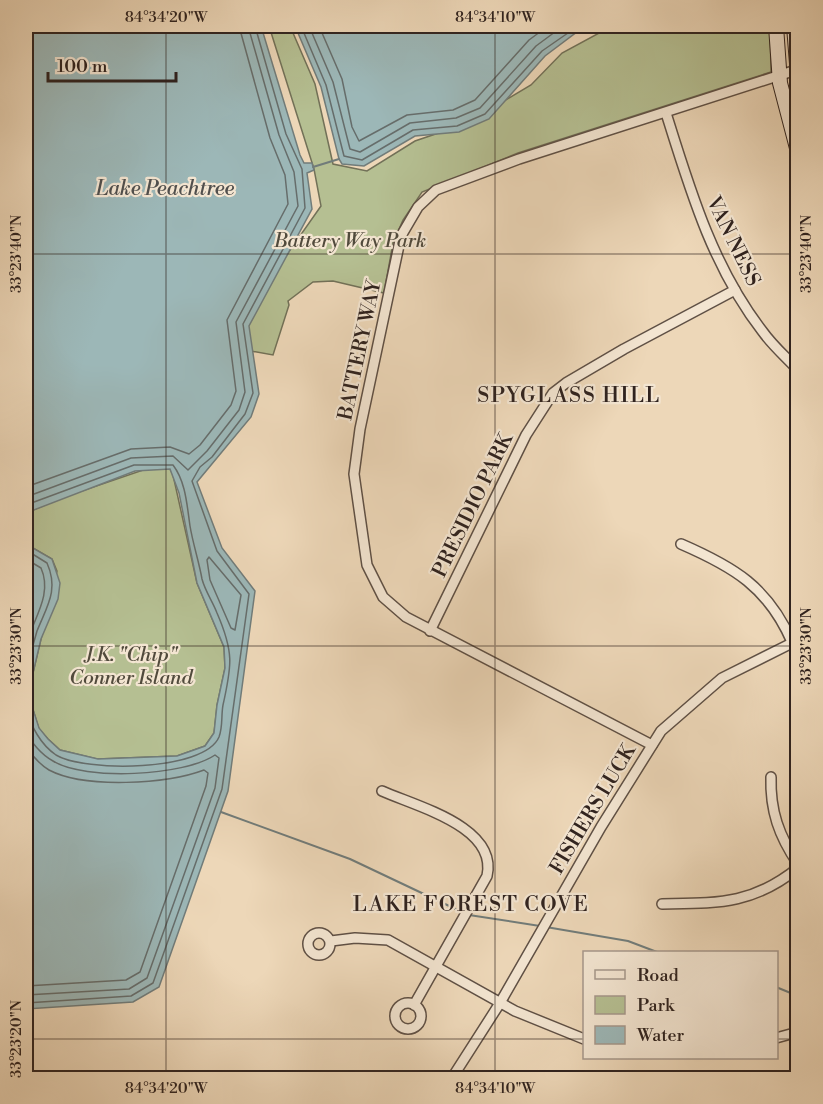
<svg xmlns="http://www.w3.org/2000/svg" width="823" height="1104" viewBox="0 0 823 1104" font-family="'Libre Bodoni',serif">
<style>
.green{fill:#b5bf92;stroke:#727158;stroke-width:1.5}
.water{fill:#9cb7b7;stroke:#717c7a;stroke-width:1.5}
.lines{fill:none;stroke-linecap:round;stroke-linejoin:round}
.shore{stroke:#666d6b;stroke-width:1.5}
.stream{stroke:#717c7a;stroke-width:2}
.street-casing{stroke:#5f5045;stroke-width:12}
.secondary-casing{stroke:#30231f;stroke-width:16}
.street{stroke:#f3e5d1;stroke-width:9}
.secondary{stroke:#f3e5d1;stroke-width:14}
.ticks{fill:none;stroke:#30231f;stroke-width:1.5;stroke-opacity:0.45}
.labels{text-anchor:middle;stroke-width:4.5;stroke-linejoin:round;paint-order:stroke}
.park-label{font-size:20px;font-style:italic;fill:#514a3c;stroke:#f3e5d1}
.street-label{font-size:20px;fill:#30231f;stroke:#f3e5d1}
.water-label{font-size:21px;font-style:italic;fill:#504f4d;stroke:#f3e5d1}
.neighbourhood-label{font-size:21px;letter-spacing:1.5px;fill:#30231f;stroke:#f3e5d1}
.neatline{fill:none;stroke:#30231f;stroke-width:2}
.ticks-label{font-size:15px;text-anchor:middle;fill:#30231f}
</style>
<rect width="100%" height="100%" fill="#edd7b8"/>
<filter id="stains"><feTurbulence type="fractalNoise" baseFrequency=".00333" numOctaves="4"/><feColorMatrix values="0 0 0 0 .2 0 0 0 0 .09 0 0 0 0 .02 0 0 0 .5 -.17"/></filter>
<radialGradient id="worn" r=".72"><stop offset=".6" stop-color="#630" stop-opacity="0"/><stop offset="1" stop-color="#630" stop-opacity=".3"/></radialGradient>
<g class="green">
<polygon points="269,26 290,26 315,84 333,164 367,171 415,141 465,124 531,85 562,53 612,26 770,26 771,72 518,153 422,192 403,220 393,243 384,293 333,281 313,282 288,301 289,305 273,355 240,349 262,290 321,206 314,169"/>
<polygon points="146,469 170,469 173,475 197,583 224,647 225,668 217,705 214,733 205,746 177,756 97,759 60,750 48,739 39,729 28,694 57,571 52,559 26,544 26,513 64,497"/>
</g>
<g class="water">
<polygon points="26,26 261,26 300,155 304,163 312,163 314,170 307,173 312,209 249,326 259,394 251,417 197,482 222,548 255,591 228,791 159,987 133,1002 26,1009 26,544 52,559 60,583 58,599 41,639 28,694 39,728 48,739 60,750 98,759 177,756 205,746 214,733 217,705 225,668 224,647 197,583 179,493 170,469 135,471 26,513"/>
<polygon points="295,26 595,26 577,32 545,56 489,119 459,132 415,136 364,166 342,164 339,159 321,87"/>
</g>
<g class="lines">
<g class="shore">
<polyline points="301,26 326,85 344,156 362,160 413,130 457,126 485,114 542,51 578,26"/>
<polyline points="309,26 333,82 350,149 360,152 410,123 456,118 480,108 536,46 563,26"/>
<polyline points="319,26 342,79 352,127 359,141 407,115 453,110 475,100 529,40 548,26"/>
<polyline points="26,487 131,449 170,447 189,454 200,445 231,405 236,391 227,320 288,204 285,175 270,138 239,26"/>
<polyline points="26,497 131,458 173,456 188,470 207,451 239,410 245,392 236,322 298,206 294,172 279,135 248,26"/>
<path d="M26,505L134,465H173C186,482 187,506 190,526C193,544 199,562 202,579C205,591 213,602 217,613C234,652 232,665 223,705C221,716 223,727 219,737C204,772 84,772 56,755C40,744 32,727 26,710"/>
<path d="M26,550L47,563C59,590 47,606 37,631C33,645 29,659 26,673"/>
<polygon points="209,557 241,595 235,630 231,628 210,580 207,560"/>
<path d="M26,559L41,568C53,595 33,619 26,645"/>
<path d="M26,730C30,742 42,755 53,761C85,781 184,776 215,755L219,758L215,788L147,978L129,989L26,995"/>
<path d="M26,747C32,755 40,765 49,770C85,789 167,784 204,770L208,773L206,786L140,972L126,980L26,986"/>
<polyline points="26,1003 131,996 153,983 222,789 249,594 217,551 192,481 200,467 212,457 245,414 253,393 243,324 305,208 302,169 286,134 255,26"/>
</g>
<g class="stream">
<polyline points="313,167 339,159"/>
<polyline points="221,812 350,859 464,913"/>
<polyline points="469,915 540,926"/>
<polyline points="546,927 628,941 657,952"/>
<polyline points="776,987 798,996"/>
</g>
<defs>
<g id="street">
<path d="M666,113C690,190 713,268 763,332C773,346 786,357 798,370"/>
<path d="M681,544C734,567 768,587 792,642"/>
<polyline points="430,631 526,435 553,393 566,383 624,349 735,290"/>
<polyline points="652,745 406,617 383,597 367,565 354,474 360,429 401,236 418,207 436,190 519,159 796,70"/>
<path d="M771,777C770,811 779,836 798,864"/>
<path d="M382,791C418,807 498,827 487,876L414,1005"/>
<path d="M662,904C717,903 752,905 798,868"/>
<circle cx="319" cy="944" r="11"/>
<polyline points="331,941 355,938 388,940 515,1011 584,1039"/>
<circle cx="408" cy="1016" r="13"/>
<polyline points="776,1038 798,1032"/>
<polyline points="452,1078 500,1003 601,827 661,731 722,678 798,640"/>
</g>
<g id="secondary">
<polyline points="776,26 780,83 798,152"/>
<polyline points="794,26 798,76"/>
</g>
</defs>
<use href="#street" class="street-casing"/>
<use href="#secondary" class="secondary-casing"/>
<use href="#street" class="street"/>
<use href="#secondary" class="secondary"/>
</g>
<path class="ticks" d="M166,26V1078M495,26V1078M26,254H798M26,646H798M26,1039H584M776,1039H798"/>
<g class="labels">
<g class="park-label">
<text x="350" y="247">Battery Way Park</text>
<text x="131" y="661">J.K. "Chip"<tspan x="131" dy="23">Conner Island</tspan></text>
</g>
<g class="street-label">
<text transform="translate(734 241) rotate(64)" y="7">VAN NESS</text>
<text transform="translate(359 350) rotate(-78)" y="7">BATTERY WAY</text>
<text transform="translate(472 505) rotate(-64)" y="7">PRESIDIO PARK</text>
<text transform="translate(592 809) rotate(-59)" y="7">FISHERS LUCK</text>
</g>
<g class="water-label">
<text x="165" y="195">Lake Peachtree</text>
</g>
<g class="neighbourhood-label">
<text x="569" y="402">SPYGLASS HILL</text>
<text x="471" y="911">LAKE FOREST COVE</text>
</g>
</g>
<rect width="823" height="1104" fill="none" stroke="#edd7b8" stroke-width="66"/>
<rect x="583" y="951" width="195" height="108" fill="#f3e5d1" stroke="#a5978a" stroke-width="1.5"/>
<rect x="595" y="970" width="30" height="9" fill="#f3e5d1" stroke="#a5978a" stroke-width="1.5"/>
<text x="637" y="981" font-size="18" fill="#30231f">Road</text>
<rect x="595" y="996" width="30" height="18" fill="#b5bf92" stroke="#a5978a" stroke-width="1.5"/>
<text x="637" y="1011" font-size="18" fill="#30231f">Park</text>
<rect x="595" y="1026" width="30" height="18" fill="#9cb7b7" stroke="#a5978a" stroke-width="1.5"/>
<text x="637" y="1041" font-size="18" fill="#30231f">Water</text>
<path d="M48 72v9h128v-9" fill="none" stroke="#30231f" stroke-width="3"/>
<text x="57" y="72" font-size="18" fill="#30231f" stroke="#f3e5d1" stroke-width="4.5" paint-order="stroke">100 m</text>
<rect x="33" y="33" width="757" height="1038" class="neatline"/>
<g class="ticks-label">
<text x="166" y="22">84°34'20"W</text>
<text x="495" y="22">84°34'10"W</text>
<text transform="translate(16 254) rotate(-90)" y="5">33°23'40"N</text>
<text transform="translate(806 254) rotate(-90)" y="5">33°23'40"N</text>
<text transform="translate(16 646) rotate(-90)" y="5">33°23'30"N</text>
<text transform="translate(806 646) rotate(-90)" y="5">33°23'30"N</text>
<text transform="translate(16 1039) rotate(-90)" y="5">33°23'20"N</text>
<text x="166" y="1093">84°34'20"W</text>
<text x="495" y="1093">84°34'10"W</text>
</g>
<rect width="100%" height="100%" filter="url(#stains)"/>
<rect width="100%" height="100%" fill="url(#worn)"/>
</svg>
